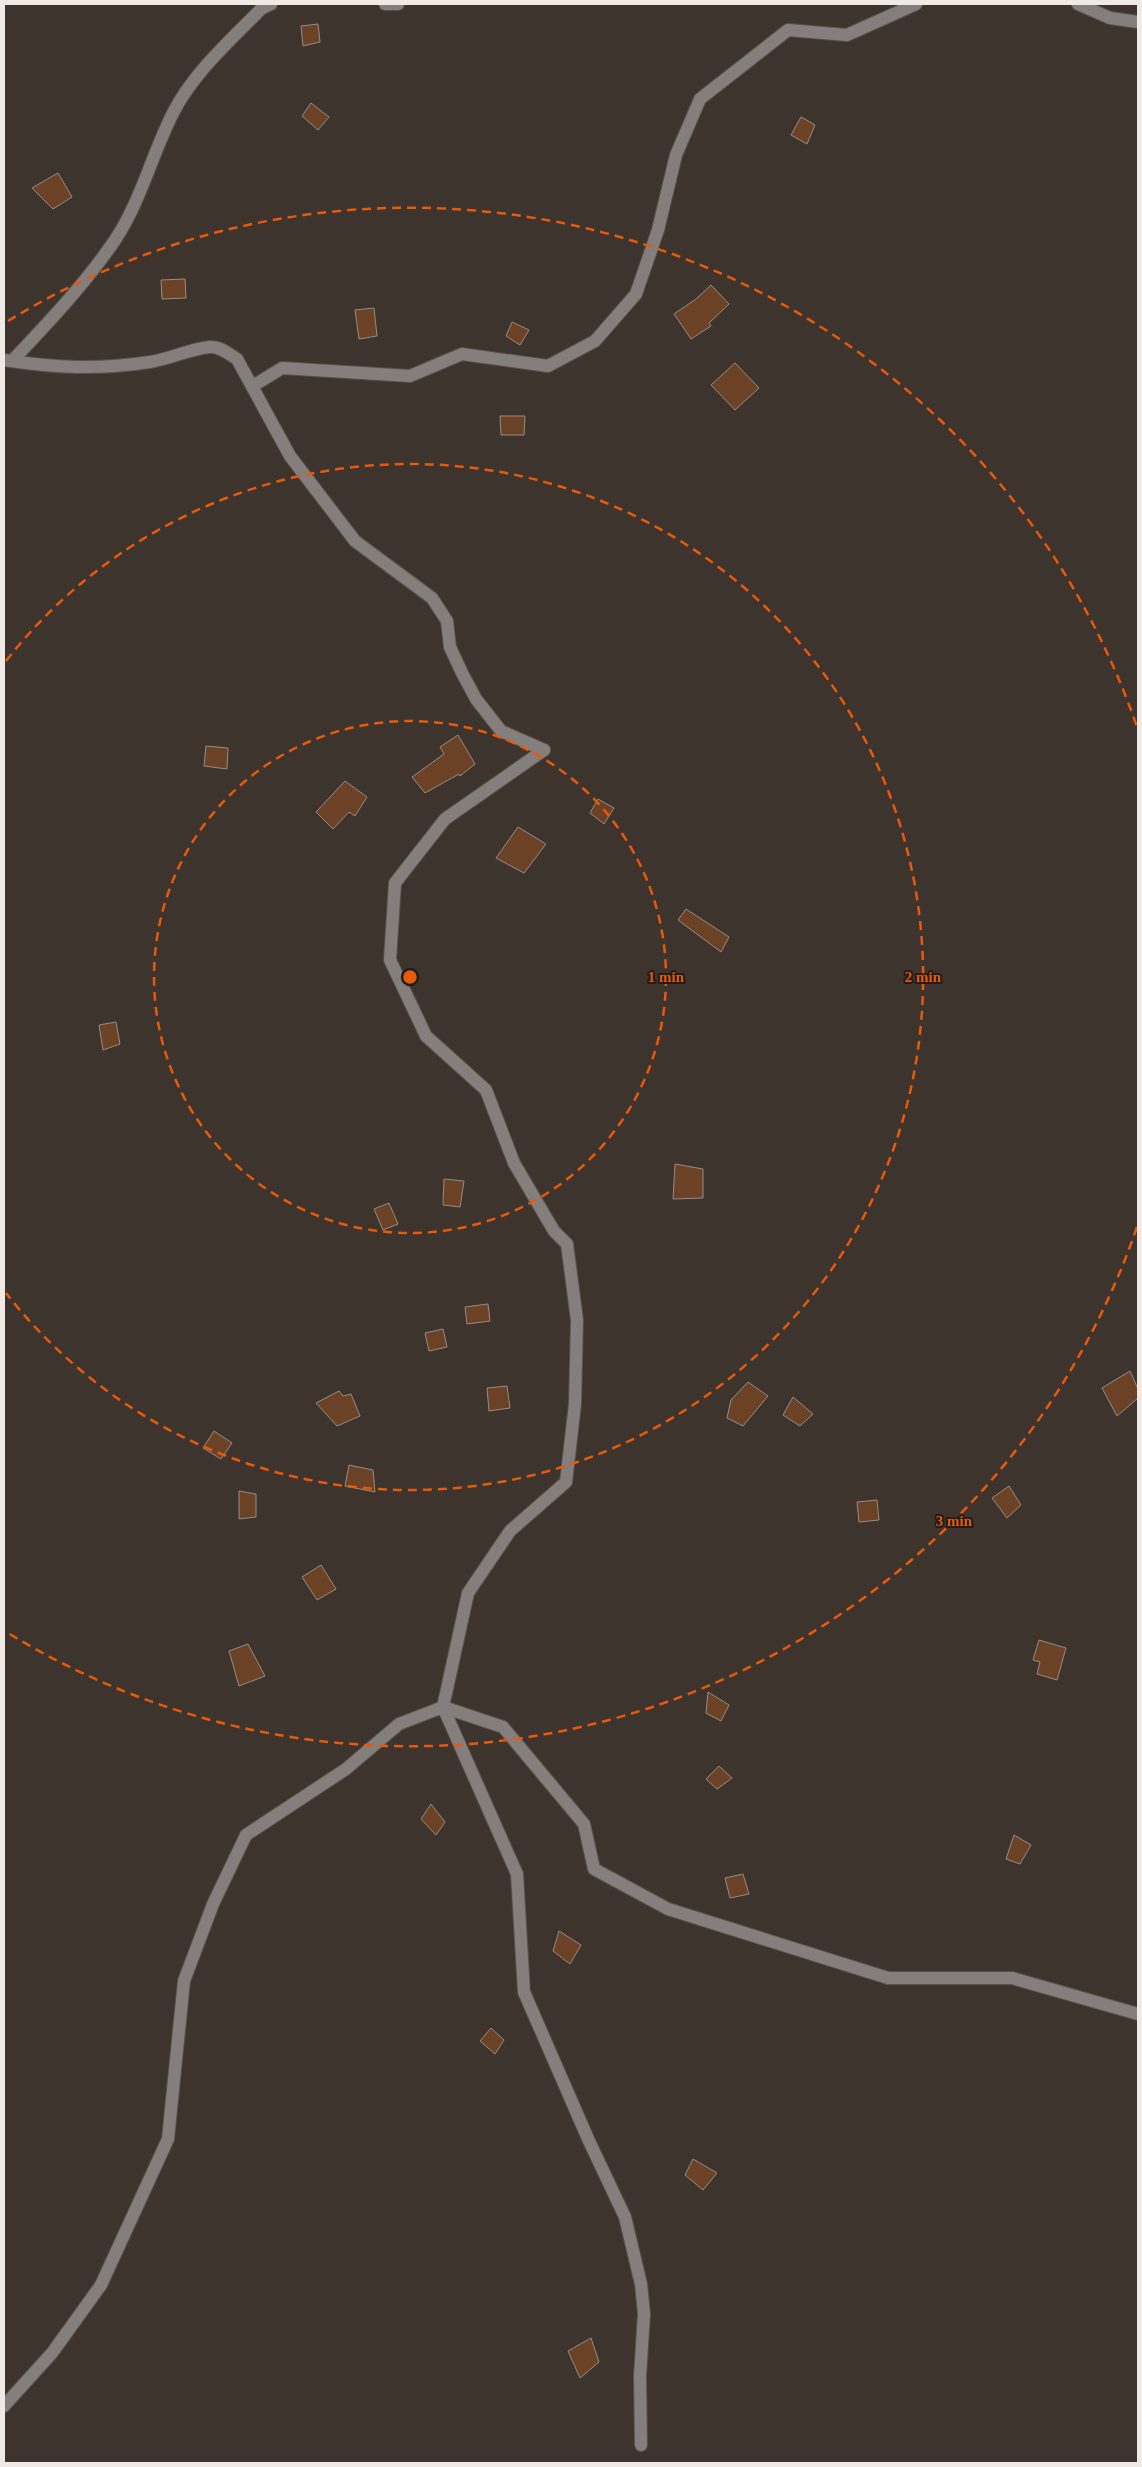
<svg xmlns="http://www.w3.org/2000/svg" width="1142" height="2467" viewBox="0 0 1142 2467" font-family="'Times New Roman',serif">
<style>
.building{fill:#6c4226;stroke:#978c85}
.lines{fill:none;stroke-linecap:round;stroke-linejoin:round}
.minor-casing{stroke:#5a514b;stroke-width:14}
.minor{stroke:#847f7c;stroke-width:12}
.ring{fill:none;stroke:#e8590c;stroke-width:2.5;stroke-dasharray:9 6}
.centre{fill:#e8590c;stroke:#211d1a;stroke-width:2.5}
.ring-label{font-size:15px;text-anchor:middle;font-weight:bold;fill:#e8590c;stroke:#211d1a;stroke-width:4;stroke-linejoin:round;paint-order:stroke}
</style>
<rect width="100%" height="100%" fill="#3d342e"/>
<g class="building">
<polygon points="318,24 320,42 303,46 301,26"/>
<polygon points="311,103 329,117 318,130 302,116"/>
<polygon points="801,117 815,125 807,144 791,135"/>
<polygon points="58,173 72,197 53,209 32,188"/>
<polygon points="185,279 186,298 162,299 161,280"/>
<polygon points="711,285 729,304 709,323 711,326 691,339 674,314 696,299"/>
<polygon points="374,308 377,336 359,339 355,310"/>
<polygon points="512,322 529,330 520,345 506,336"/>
<polygon points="735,363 759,388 735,410 711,385"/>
<polygon points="500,416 525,416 524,435 501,435"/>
<polygon points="458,735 475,764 460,776 459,774 425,793 412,777 444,754 440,747"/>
<polygon points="206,746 228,748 227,769 204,766"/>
<polygon points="345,781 367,797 355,816 349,812 333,829 316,812"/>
<polygon points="598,799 614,808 604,824 590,813"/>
<polygon points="518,827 546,844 524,873 496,858"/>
<polygon points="686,909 729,937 721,952 678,920"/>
<polygon points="116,1022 120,1044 103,1050 99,1025"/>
<polygon points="675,1164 703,1169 703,1198 673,1199"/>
<polygon points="444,1179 464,1181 460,1207 443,1205"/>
<polygon points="389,1203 398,1224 383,1230 374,1209"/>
<polygon points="488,1304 490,1321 467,1324 465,1307"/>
<polygon points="443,1329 447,1347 429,1351 425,1333"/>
<polygon points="1130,1371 1138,1389 1138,1398 1117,1416 1102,1388"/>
<polygon points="748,1382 768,1396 743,1426 727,1418 731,1400"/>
<polygon points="507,1386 510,1408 489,1411 487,1388"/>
<polygon points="339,1391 343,1396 351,1394 360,1416 337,1426 316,1403"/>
<polygon points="793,1397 813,1414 800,1426 783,1415"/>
<polygon points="214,1431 232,1443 221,1459 203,1448"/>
<polygon points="349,1465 373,1470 375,1492 345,1486"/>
<polygon points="1009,1486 1021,1505 1007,1518 992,1498"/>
<polygon points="239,1491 256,1494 256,1517 239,1519"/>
<polygon points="877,1500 879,1520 859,1522 857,1502"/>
<polygon points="321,1565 336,1589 317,1600 302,1577"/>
<polygon points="1039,1640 1066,1648 1057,1680 1037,1674 1040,1662 1033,1660"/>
<polygon points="248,1644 265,1676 239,1686 229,1651"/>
<polygon points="708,1692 729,1705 721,1721 706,1713"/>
<polygon points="719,1766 732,1778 717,1789 706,1779"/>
<polygon points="431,1804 445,1822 436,1835 421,1819"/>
<polygon points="1014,1835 1031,1845 1020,1864 1006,1859"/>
<polygon points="743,1874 749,1894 730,1898 725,1878"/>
<polygon points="559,1931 581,1945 570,1964 553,1951"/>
<polygon points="491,2028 504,2040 495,2054 480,2041"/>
<polygon points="693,2159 717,2173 703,2190 685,2175"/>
<polygon points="591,2338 599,2362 580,2378 568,2351"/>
</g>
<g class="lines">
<defs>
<g id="minor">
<polyline points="385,4 398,4"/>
<polyline points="1078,4 1110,18 1138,22"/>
<path d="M4,360C56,368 97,370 150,362C170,359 189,349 210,347C220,346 229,354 237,359L290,456L355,541L432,598L447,621L450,647L462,673L476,699L501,731L544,750"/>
<path d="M12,361C48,323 85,284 115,240C141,201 152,154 173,113C193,73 230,41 261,9L271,4"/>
<polyline points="253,386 282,368 410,376 462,354 548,366 595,341 636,294 658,230 676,155 700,99 788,30 847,35 916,4"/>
<polyline points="544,750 445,819 395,883 390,960 426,1036 486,1090 514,1163 554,1231 567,1244 577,1320 575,1404 566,1482 510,1531 468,1593 443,1707 517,1874 524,1992 589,2141 625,2217 641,2284 644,2314 640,2376 641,2445"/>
<polyline points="4,2406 52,2353 101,2285 168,2139 184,1981 213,1904 246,1835 346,1769 399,1724 443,1707 503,1727 584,1824 594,1869 668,1909 888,1978 1012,1978 1138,2014"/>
</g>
</defs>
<use href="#minor" class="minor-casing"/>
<use href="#minor" class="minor"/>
</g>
<g class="ring">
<circle cx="410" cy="977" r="256"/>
<path d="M6 661A513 513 0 1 1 6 1293"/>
<path d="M1137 1227A769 769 0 0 1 8 1633M8 321A769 769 0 0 1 1137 727"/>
</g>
<circle cx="410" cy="977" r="8" class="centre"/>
<g class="ring-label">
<text x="666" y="982">1 min</text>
<text x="923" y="982">2 min</text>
<text x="954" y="1526">3 min</text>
</g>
<rect width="1142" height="2467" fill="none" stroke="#f0eae6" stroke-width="10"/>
</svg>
